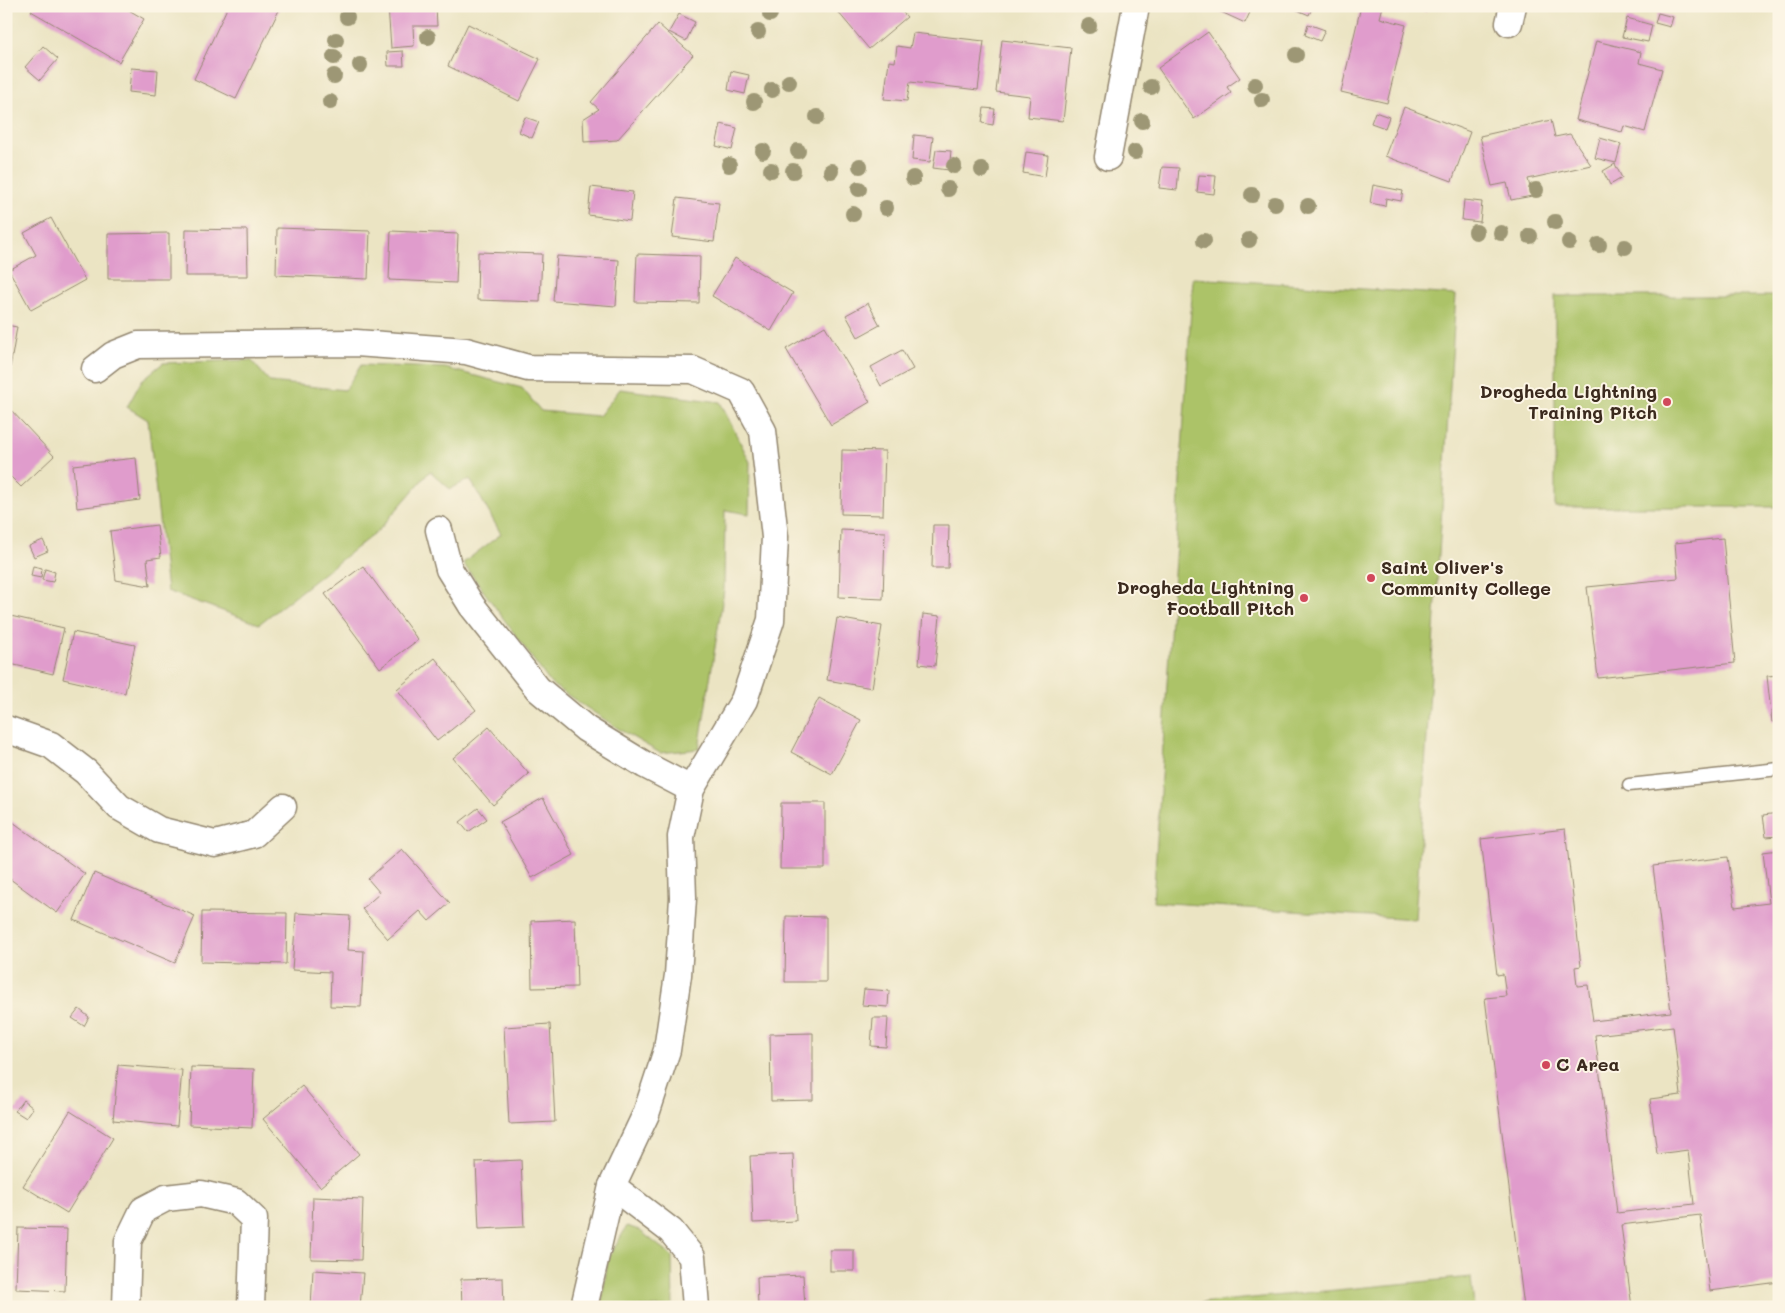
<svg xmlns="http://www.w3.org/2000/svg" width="1785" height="1313" viewBox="0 0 1785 1313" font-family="Mali,sans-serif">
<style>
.grass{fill:#acc368;stroke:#747643}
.building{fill:#e09ccc;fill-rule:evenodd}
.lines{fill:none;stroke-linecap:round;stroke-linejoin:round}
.lane-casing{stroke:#938770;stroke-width:15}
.street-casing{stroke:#938770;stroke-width:29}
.lane{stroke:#fff;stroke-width:12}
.street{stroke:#fff;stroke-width:26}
.tree{fill:#9d9774}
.poi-dot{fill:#d1495b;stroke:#fcf5e5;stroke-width:2}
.labels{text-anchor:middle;stroke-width:4;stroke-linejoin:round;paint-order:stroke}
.poi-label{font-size:18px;font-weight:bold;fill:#3b2a1e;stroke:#fcf5e5;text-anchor:end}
</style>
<rect width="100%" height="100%" fill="#fcf5e5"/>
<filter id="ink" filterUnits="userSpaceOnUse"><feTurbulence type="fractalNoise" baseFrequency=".02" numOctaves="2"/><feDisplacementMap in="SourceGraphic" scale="10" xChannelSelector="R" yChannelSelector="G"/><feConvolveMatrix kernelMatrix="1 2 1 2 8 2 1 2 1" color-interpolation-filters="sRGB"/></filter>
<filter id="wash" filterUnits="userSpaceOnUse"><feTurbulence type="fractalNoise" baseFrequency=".0096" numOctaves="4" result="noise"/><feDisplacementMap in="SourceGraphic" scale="20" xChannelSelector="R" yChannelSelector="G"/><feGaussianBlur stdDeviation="1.12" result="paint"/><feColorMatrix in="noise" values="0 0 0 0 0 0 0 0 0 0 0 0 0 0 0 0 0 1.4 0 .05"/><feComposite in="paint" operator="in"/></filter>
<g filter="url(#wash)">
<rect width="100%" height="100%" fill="#ebe4c3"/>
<g class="grass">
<polygon points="1193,278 1456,295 1415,919 1153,902"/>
<rect x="1555" y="296" width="224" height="211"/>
<polygon points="251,360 270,382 345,390 361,365 445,368 522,388 541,411 599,416 620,389 720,402 750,462 749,514 725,510 724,590 699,749 660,753 622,731 551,684 463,563 501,534 470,479 450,489 430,471 379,530 259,624 167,591 148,420 127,407 142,380 163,363"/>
<polygon points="627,1226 639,1230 672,1256 673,1307 601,1307 608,1259"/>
<polygon points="1471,1277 1474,1307 1159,1307"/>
</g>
<g id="blocks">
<g class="building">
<polygon points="34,6 122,6 144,19 119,62 31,11"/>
<polygon points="228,6 281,6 236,99 194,79"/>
<polygon points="388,6 436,6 437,26 413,26 414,46 391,48"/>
<polygon points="833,6 897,6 907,17 869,49"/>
<polygon points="1208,6 1253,6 1245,23"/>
<polygon points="1297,6 1313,6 1309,15 1295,9"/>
<polygon points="1361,6 1383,6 1380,18 1406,25 1387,103 1341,92"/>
<polygon points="1413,6 1428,6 1426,12"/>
<polygon points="1614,6 1630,6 1628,11"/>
<polygon points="1658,13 1673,17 1670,27 1655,23"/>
<polygon points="679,14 695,22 686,41 669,32"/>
<polygon points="1627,18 1652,25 1648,42 1622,37"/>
<polygon points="468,24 540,59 519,101 448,66"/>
<polygon points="658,24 693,55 617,140 584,142 583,119 599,109 591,102"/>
<polygon points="1308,24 1325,30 1320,41 1305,35"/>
<polygon points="1208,32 1240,78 1227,87 1231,93 1194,119 1158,68"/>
<polygon points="913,33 984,41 978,90 910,82 907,101 884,99 889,61 895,62 897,46 910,48"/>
<polygon points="1002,40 1071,48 1063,121 1028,117 1030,96 996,92"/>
<polygon points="1596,41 1641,52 1639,63 1662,69 1645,132 1624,126 1622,132 1576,120"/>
<polygon points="43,46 58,59 40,80 25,67"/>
<polygon points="403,51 404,66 388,66 387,52"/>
<polygon points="131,68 158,70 156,95 129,92"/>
<polygon points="731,71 749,75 745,94 728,90"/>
<polygon points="1404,107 1470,132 1452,181 1385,156"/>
<polygon points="984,108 995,109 993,125 982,123"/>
<polygon points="1375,112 1389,117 1385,128 1371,123"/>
<polygon points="525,117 539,122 532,138 519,132"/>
<polygon points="1551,120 1555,137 1570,134 1591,165 1528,179 1532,196 1511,200 1507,183 1492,186 1480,136"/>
<polygon points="721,124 737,128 732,150 716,146"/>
<polygon points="914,135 933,137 930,162 912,160"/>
<polygon points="1600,138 1621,144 1616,163 1595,158"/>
<polygon points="936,150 951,151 949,170 933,168"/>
<polygon points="1026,152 1048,155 1045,177 1023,173"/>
<polygon points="1615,164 1622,178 1610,185 1603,171"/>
<polygon points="1162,167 1179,168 1177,190 1159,188"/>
<polygon points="1199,175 1216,176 1214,194 1197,192"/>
<polygon points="1373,185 1403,191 1401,201 1386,198 1385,206 1370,203"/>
<polygon points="591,187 633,192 630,221 588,215"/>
<polygon points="677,198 719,203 714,242 672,237"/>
<polygon points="1464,200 1482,202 1480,222 1462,220"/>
<polygon points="51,218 85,280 31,310 9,270 36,255 24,233"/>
<polygon points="277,228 370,231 368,279 276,275"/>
<polygon points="186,229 247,230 248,276 185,276"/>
<polygon points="391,231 458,234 456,283 389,280"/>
<polygon points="169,233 169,279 108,279 108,234"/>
<polygon points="478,252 542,254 540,302 477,300"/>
<polygon points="637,254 700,256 699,303 635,302"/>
<polygon points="557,256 619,260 616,306 553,301"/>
<polygon points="735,258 793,293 771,331 712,296"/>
<polygon points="868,303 880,325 858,337 846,315"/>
<polygon points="6,325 17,327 7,386 6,386"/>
<polygon points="825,326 870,402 831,425 786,349"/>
<polygon points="902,350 913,369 881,386 871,367"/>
<polygon points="9,408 54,456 21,487 6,472 6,410"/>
<polygon points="842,450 885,451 883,515 841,514"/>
<polygon points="136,458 140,500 77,508 73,465"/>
<polygon points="157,525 161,557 147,559 150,586 116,580 110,531"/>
<polygon points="933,525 949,525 948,568 932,568"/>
<polygon points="841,530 885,532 883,599 839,597"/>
<polygon points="1723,538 1735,663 1598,678 1587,587 1678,578 1675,543"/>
<polygon points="43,540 48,551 34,557 29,546"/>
<polygon points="33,566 42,568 41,578 31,576"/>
<polygon points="363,566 418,640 380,668 325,594"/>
<polygon points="45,569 55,572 53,582 42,580"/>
<polygon points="923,614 940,616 935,666 919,664"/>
<polygon points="6,615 64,628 53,674 6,663"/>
<polygon points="837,618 882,626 872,688 827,680"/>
<polygon points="73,632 135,645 125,693 63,679"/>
<polygon points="435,658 476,710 437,741 397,689"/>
<polygon points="1779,675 1779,721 1772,722 1767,676"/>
<polygon points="819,698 861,720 832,774 791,752"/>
<polygon points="489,727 529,774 493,805 453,758"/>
<polygon points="543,798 574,855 532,878 500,822"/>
<polygon points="781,803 825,803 825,869 780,869"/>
<polygon points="478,808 487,819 468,832 460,822"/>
<polygon points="1779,813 1779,836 1766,837 1763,815"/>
<polygon points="6,817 85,874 57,913 6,876"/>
<path d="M1565,829L1581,966L1575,967L1577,986L1588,985L1593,1021L1671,1012L1653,866L1728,857L1735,907L1769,903L1763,852L1779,850V1282L1710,1291L1700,1215L1621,1225L1632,1307H1524L1485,998L1506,996L1503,974L1497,975L1481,839ZM1673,1026L1681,1095L1650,1099L1657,1154L1688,1150L1694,1204L1617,1213L1595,1035Z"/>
<polygon points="402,849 450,903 429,921 420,911 388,939 362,909 380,893 368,879"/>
<polygon points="94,873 195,916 175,963 74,920"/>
<polygon points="202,912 287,913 286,964 201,962"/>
<polygon points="296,913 350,916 348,950 364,951 361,1007 330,1006 331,972 292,970"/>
<polygon points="786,916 826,917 826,982 785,982"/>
<polygon points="575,919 577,987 532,988 531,921"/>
<polygon points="864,989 889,991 888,1007 862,1005"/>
<polygon points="79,1009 89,1017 84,1026 72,1018"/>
<polygon points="873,1018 888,1018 886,1047 871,1046"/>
<polygon points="550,1024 555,1122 509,1124 504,1027"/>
<polygon points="813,1033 813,1100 771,1101 770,1034"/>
<polygon points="118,1065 182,1070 177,1126 113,1120"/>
<polygon points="191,1067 254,1069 252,1128 189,1125"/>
<polygon points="302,1086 359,1154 320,1187 263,1119"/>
<polygon points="23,1100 33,1108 26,1118 15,1111"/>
<polygon points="70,1111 113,1138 67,1213 23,1186"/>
<polygon points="793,1154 796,1221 753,1223 750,1156"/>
<polygon points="521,1160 524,1227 479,1229 476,1162"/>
<polygon points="313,1197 363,1199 361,1260 311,1259"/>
<polygon points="18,1228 67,1229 65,1291 16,1289"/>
<rect x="830" y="1250" width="24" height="21"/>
<polygon points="313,1270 363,1273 360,1307 311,1307"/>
<polygon points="803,1275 805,1307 758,1307 757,1277"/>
<polygon points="503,1278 504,1307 462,1307 461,1279"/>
<polygon points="15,1303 66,1304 65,1307 15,1307"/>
</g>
</g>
</g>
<g filter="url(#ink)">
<use href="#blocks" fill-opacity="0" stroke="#938770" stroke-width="1"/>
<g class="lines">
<defs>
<polyline id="lane" points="1629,785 1779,769"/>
<g id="street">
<polyline points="1509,23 1513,6"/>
<polyline points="1108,157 1136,6"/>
<polyline points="95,369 113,355 138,345 356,343 466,351 528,368 693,370 741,391 763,431 775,537 771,620 744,700 691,789 681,837 683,898 678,975 667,1050 646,1114 612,1186 584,1307"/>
<polyline points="439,530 449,569 472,606 538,689 586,729 645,765 691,789"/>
<polyline points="6,729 51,745 86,772 119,807 159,830 215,844 254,834 283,807"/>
<polyline points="612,1186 671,1231 692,1257 696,1307"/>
<polyline points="126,1307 128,1241 143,1210 166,1198 201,1194 236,1202 254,1219 251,1307"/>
</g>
</defs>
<use href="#lane" class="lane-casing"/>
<use href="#street" class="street-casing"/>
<use href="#lane" class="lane"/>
<use href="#street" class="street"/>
</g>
<g class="tree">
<circle cx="770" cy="14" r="8"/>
<circle cx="347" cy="17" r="8"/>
<circle cx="1089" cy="26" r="8"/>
<circle cx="758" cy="32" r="8"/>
<circle cx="428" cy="37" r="8"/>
<circle cx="336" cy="40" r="8"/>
<circle cx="1296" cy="55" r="8"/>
<circle cx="334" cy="57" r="8"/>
<circle cx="360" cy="65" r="8"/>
<circle cx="334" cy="76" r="8"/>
<circle cx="789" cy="82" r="8"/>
<circle cx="1255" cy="85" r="8"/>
<circle cx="1151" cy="87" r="8"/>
<circle cx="772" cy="90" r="8"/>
<circle cx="1262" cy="100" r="8"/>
<circle cx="330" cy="102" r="8"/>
<circle cx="754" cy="102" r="8"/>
<circle cx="817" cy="117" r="8"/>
<circle cx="1142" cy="121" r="8"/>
<circle cx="763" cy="151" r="8"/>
<circle cx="798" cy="151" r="8"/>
<circle cx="1135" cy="152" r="8"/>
<circle cx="729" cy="165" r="8"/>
<circle cx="860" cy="166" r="8"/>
<circle cx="954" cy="166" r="8"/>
<circle cx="771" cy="170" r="8"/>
<circle cx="982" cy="170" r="8"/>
<circle cx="793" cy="171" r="8"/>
<circle cx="831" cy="171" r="8"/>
<circle cx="913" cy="178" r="8"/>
<circle cx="859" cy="189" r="8"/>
<circle cx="948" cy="189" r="8"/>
<circle cx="1536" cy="190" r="8"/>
<circle cx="1252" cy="195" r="8"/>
<circle cx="1275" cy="204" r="8"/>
<circle cx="1308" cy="206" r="8"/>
<circle cx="886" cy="208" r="8"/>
<circle cx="853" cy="214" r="8"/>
<circle cx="1555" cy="222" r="8"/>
<circle cx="1476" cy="232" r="8"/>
<circle cx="1501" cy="233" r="8"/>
<circle cx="1530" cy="236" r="8"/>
<circle cx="1249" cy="240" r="8"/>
<circle cx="1204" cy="241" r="8"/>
<circle cx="1569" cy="242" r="8"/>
<circle cx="1599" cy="245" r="8"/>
<circle cx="1625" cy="247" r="8"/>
</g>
</g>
<g class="poi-dot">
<circle cx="1667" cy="402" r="5"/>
<circle cx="1371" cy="578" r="5"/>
<circle cx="1304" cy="598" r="5"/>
<circle cx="1546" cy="1065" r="5"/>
</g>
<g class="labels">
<g class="poi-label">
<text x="1657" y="398">Drogheda Lightning<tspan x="1657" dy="21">Training Pitch</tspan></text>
<text x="1381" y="574" text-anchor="start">Saint Oliver's<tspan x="1381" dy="21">Community College</tspan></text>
<text x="1294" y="594">Drogheda Lightning<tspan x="1294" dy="21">Football Pitch</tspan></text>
<text x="1556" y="1071" text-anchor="start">C Area</text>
</g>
</g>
<rect width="1785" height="1313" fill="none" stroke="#fcf5e5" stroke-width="25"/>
</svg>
